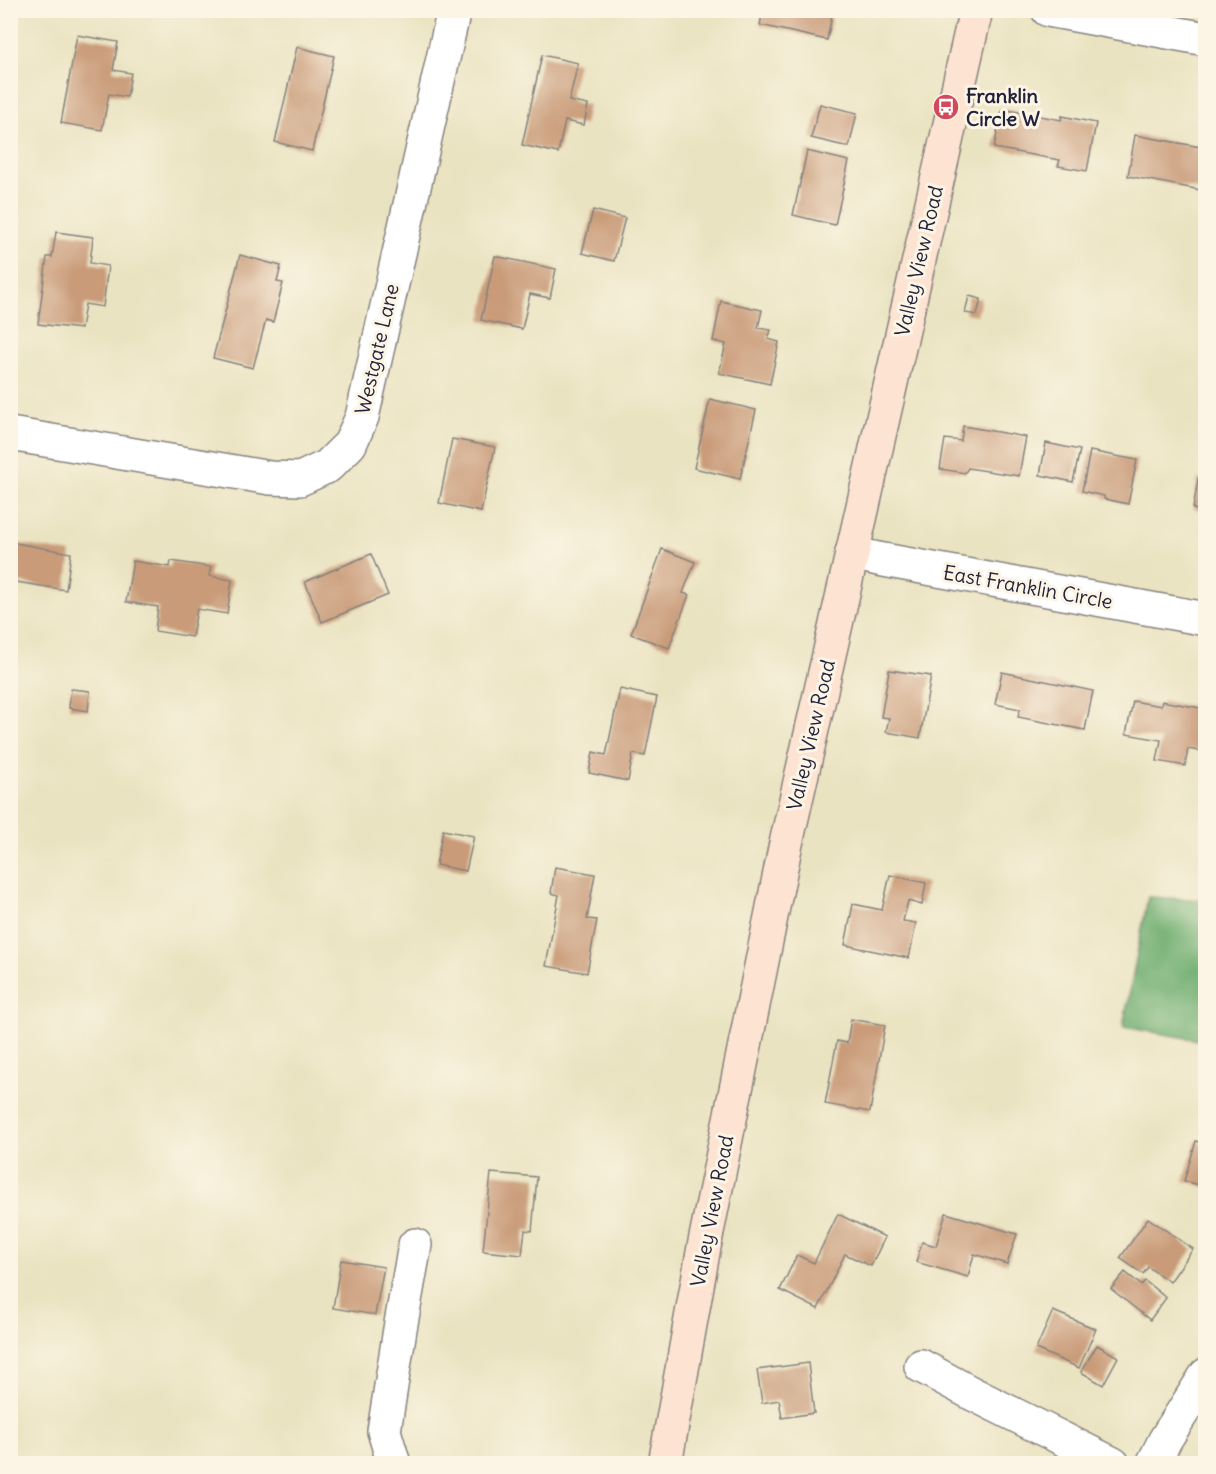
<svg xmlns="http://www.w3.org/2000/svg" width="1216" height="1474" viewBox="0 0 1216 1474" font-family="Delius,sans-serif">
<style>
.forest{fill:#70ae6f;stroke:#496855;stroke-width:1.5}
.building{fill:#c99b79}
.lines{fill:none;stroke-linecap:round;stroke-linejoin:round}
.street-casing{stroke:#86827e;stroke-width:36}
.secondary-casing{stroke:#86827e;stroke-width:36}
.street{stroke:#fff;stroke-width:33}
.secondary{stroke:#fde3d1;stroke-width:33}
.labels{text-anchor:middle;stroke-width:6;stroke-linejoin:round;paint-order:stroke}
.poi-label{font-size:20px;font-weight:bold;fill:#22223b;stroke:#fcf5e5;text-anchor:start}
.street-label{font-size:20px;fill:#22223b;stroke:#fcf5e5}
</style>
<rect width="100%" height="100%" fill="#fcf5e5"/>
<filter id="ink" filterUnits="userSpaceOnUse"><feTurbulence type="fractalNoise" baseFrequency=".0167" numOctaves="2"/><feDisplacementMap in="SourceGraphic" scale="12" xChannelSelector="R" yChannelSelector="G"/><feConvolveMatrix kernelMatrix="1 2 1 2 8 2 1 2 1" color-interpolation-filters="sRGB"/></filter>
<filter id="wash" filterUnits="userSpaceOnUse"><feTurbulence type="fractalNoise" baseFrequency=".008" numOctaves="4" result="noise"/><feDisplacementMap in="SourceGraphic" scale="24" xChannelSelector="R" yChannelSelector="G"/><feGaussianBlur stdDeviation="1.35" result="paint"/><feColorMatrix in="noise" values="0 0 0 0 0 0 0 0 0 0 0 0 0 0 0 0 0 1.4 0 .05"/><feComposite in="paint" operator="in"/></filter>
<g filter="url(#wash)">
<rect width="100%" height="100%" fill="#eae3c1"/>
<polygon class="forest" points="1148,897 1205,900 1205,1038 1198,1040 1123,1027"/>
<g id="blocks">
<g class="building">
<polygon points="763,10 814,10 832,15 827,40 760,25"/>
<polygon points="77,35 118,42 113,70 131,73 127,97 109,94 102,130 61,123"/>
<polygon points="297,47 334,56 312,151 275,142"/>
<polygon points="542,55 578,63 569,101 588,105 584,125 565,121 558,153 522,145"/>
<polygon points="820,104 857,113 849,147 811,138"/>
<polygon points="1002,109 1061,120 1062,116 1096,123 1087,171 1058,166 1060,160 994,148"/>
<polygon points="1135,135 1206,148 1206,191 1128,176"/>
<polygon points="807,151 849,161 835,225 793,215"/>
<polygon points="593,210 625,218 614,261 582,253"/>
<polygon points="56,232 93,237 90,263 108,266 103,307 85,304 81,329 38,324 47,257 52,257"/>
<polygon points="240,255 281,266 277,282 283,283 273,322 266,320 253,368 213,358"/>
<polygon points="495,256 556,269 550,298 530,294 522,329 481,320"/>
<polygon points="969,296 981,299 977,315 965,313"/>
<polygon points="721,301 762,310 758,328 771,330 768,339 779,342 770,384 719,373 726,344 713,341"/>
<polygon points="710,399 756,410 740,479 694,468"/>
<polygon points="963,426 1026,437 1019,476 968,468 965,473 940,469 945,439 961,441"/>
<polygon points="452,439 495,447 481,512 439,503"/>
<polygon points="1046,443 1080,450 1073,482 1040,475"/>
<polygon points="1090,451 1137,460 1128,504 1104,499 1104,496 1082,491"/>
<polygon points="1198,479 1206,480 1206,511 1193,509"/>
<polygon points="10,542 71,553 66,590 10,581"/>
<polygon points="662,549 695,562 683,593 689,595 669,648 631,634"/>
<polygon points="371,554 388,595 322,622 305,582"/>
<polygon points="133,561 170,567 171,561 211,567 209,576 232,580 227,614 197,609 192,637 155,631 158,607 126,602"/>
<polygon points="889,670 931,676 920,738 886,732 889,718 881,717"/>
<polygon points="1002,672 1093,691 1085,730 1018,717 1020,709 995,704"/>
<polygon points="71,689 90,691 88,711 69,708"/>
<polygon points="620,689 657,697 645,756 633,754 628,781 589,773 593,752 606,755"/>
<polygon points="1133,701 1161,706 1162,701 1206,709 1206,752 1188,749 1185,766 1157,761 1161,740 1126,734"/>
<polygon points="443,830 474,836 466,871 436,865"/>
<polygon points="555,867 595,874 587,919 597,920 587,973 546,966 559,895 551,893"/>
<polygon points="890,875 926,883 922,905 908,901 903,921 916,923 909,958 845,945 853,904 882,910"/>
<polygon points="851,1019 885,1025 870,1112 825,1104 837,1041 847,1043"/>
<polygon points="1196,1141 1206,1144 1206,1187 1184,1181"/>
<polygon points="491,1173 537,1177 532,1231 525,1230 522,1255 483,1251"/>
<polygon points="946,1213 1017,1234 1007,1264 974,1254 968,1277 916,1262 922,1242 936,1246"/>
<polygon points="838,1214 885,1237 871,1266 845,1254 818,1309 780,1290 797,1255 814,1263"/>
<polygon points="1148,1218 1193,1249 1170,1282 1148,1267 1143,1274 1120,1258"/>
<polygon points="341,1260 384,1267 375,1315 333,1308"/>
<polygon points="1125,1272 1141,1285 1145,1281 1166,1298 1150,1320 1111,1289"/>
<polygon points="1053,1311 1096,1329 1079,1368 1036,1349"/>
<polygon points="1097,1345 1118,1357 1103,1385 1081,1372"/>
<polygon points="808,1363 814,1413 782,1418 779,1400 762,1403 757,1370"/>
</g>
</g>
</g>
<g filter="url(#ink)">
<use href="#blocks" fill-opacity="0" stroke="#86827e" stroke-width="1.5"/>
<g class="lines">
<defs>
<g id="street">
<polyline points="1048,10 1206,39"/>
<polyline points="10,434 270,478 300,479 328,466 350,444 362,417 454,10"/>
<polyline points="852,553 878,559 1206,619"/>
<polyline points="921,1366 973,1394 1113,1464"/>
<polyline points="394,1464 384,1431 400,1329 415,1245"/>
<polyline points="1153,1464 1165,1440 1206,1375"/>
</g>
<polyline id="secondary" points="665,1464 704,1247 785,848 976,10"/>
</defs>
<use href="#street" class="street-casing"/>
<use href="#secondary" class="secondary-casing"/>
<use href="#street" class="street"/>
<use href="#secondary" class="secondary"/>
</g>
</g>
<defs>
<symbol id="bus-disc" viewBox="-11 -11 22 22"><circle r="9.5" fill="#d1495b" stroke="#fcf5e5"/><path d="M-5-6H5V4H4V6H2V4H-2V6H-4V4H-5ZM-3.5-4V0h7V-4ZM-3.5 1.2v1.5H-2V1.2ZM2 1.2v1.5H3.5V1.2Z" fill="#fff"/></symbol>
</defs>
<g fill-rule="evenodd">
<use href="#bus-disc" x="931" y="92" width="30" height="30"/>
</g>
<g class="labels">
<g class="poi-label">
<text x="966" y="103">Franklin<tspan x="966" dy="23">Circle W</tspan></text>
</g>
<g class="street-label">
<text transform="translate(919 261) rotate(-77)" y="7">Valley View Road</text>
<text transform="translate(377 349) rotate(-77)" y="7">Westgate Lane</text>
<text transform="translate(1028 587) rotate(10)" y="7">East Franklin Circle</text>
<text transform="translate(811 735) rotate(-77)" y="7">Valley View Road</text>
<text transform="translate(712 1211) rotate(-79)" y="7">Valley View Road</text>
</g>
</g>
<rect width="1216" height="1474" fill="none" stroke="#fcf5e5" stroke-width="36"/>
</svg>
